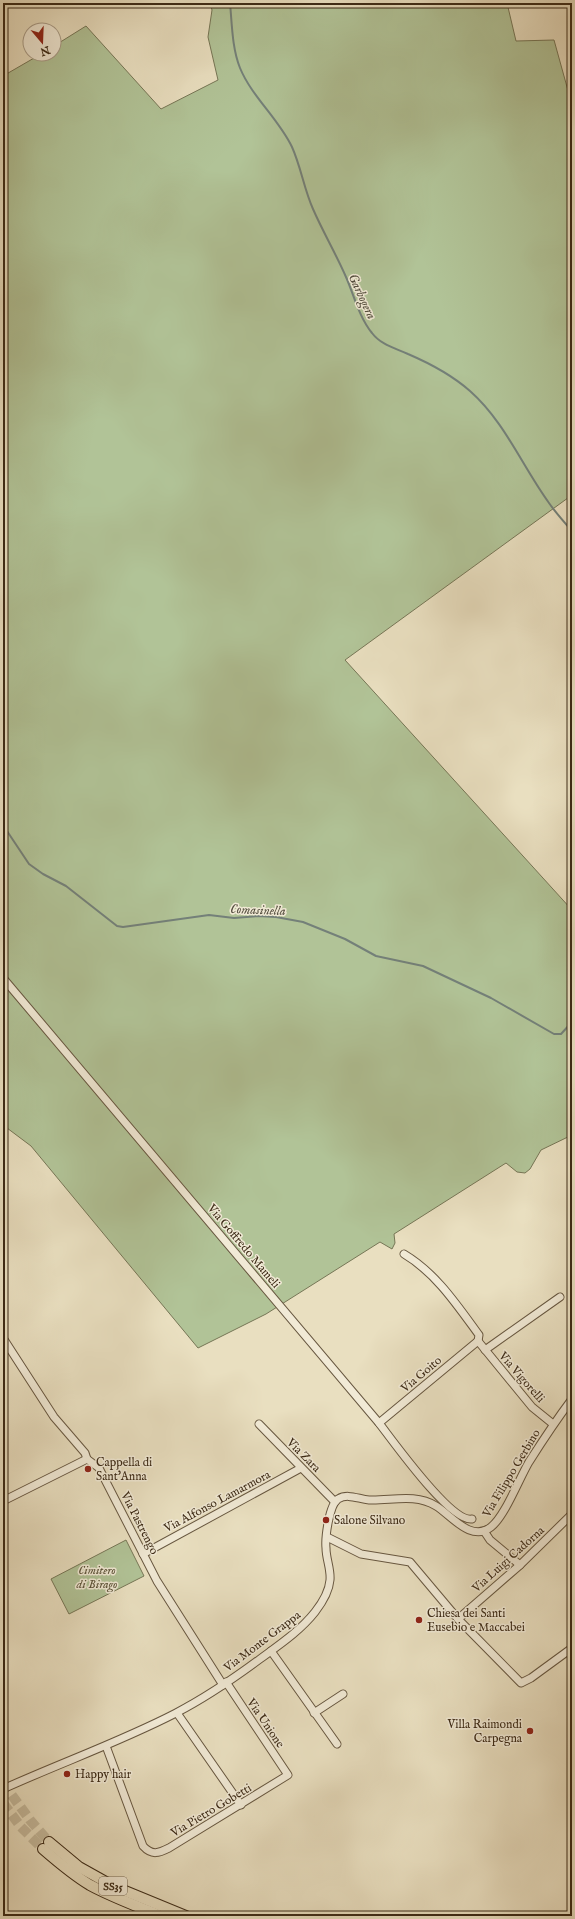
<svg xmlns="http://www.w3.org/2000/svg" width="575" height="1919" viewBox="0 0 575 1919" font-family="'IM FELL English',serif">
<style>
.green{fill:#b1c397;stroke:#767656}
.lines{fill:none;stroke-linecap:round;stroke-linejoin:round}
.stream{stroke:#748079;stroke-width:2}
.highway-tunnel{stroke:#c6bb9e;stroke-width:10;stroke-dasharray:10 5;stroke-linecap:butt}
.minor-casing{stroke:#675740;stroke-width:9}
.major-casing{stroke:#3c2a16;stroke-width:11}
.highway-casing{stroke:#3c2a16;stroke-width:12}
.minor{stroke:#f1ead6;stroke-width:7}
.major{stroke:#e9dfc0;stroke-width:9}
.highway{stroke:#e9dfc0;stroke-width:10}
.poi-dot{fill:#8f2418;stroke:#f1ead6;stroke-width:1.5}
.labels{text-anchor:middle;stroke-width:3;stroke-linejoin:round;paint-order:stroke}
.shield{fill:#f1ead6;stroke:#726450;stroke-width:1}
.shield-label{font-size:11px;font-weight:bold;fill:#3c2a16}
.street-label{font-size:12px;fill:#3c2a16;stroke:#f1ead6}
.poi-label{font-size:12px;fill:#3c2a16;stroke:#f1ead6;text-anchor:start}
.park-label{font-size:12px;font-style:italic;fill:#595036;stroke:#f1ead6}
.water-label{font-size:13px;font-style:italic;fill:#544e3f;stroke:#f1ead6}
</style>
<rect width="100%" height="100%" fill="#e9dfc0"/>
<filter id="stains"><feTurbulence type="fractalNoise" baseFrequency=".005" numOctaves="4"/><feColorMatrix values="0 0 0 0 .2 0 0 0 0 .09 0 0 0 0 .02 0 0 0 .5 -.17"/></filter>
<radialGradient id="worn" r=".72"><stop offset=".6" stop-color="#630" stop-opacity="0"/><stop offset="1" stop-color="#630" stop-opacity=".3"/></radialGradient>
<g class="green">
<polygon points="210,3 507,3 516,41 554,40 572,105 572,495 345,660 572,910 572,1135 541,1150 530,1169 525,1173 517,1172 506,1163 394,1234 395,1243 392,1249 380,1242 266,1314 198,1348 31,1146 3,1125 3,76 41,54 54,54 54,46 86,26 161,109 218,80 208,37 212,10"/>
<polygon points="126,1540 144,1576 69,1614 51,1579"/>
</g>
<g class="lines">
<g class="stream">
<path d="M230,3C232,24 232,48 240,68C252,97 278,118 292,147C301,167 304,189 313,209C323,232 336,254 346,277C354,295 359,317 372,333C381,345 395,348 408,354C429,363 453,376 470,391C505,422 522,466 549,503C556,513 564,522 572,531"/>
<polyline points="3,825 29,864 43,874 66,886 117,926 123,927 209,915 234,918 258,916 276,917 303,922 345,939 376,956 423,966 491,998 554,1034 561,1034 572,1022"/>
</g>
<g class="highway-tunnel">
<polyline points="3,1783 30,1820 49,1842"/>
<polyline points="3,1803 21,1827 43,1849"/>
</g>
<defs>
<g id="minor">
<path d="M3,978L379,1423C393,1441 451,1523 472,1519"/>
<path d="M404,1254C436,1273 457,1305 479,1335L478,1341"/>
<polyline points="3,1338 54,1417 85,1453 87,1459 99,1468 157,1581 223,1685"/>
<polyline points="478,1341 532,1407 553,1424"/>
<polyline points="485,1350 560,1297"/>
<polyline points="379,1423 478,1341"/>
<polyline points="259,1424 335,1502"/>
<polyline points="3,1501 87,1459"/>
<polyline points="484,1531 490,1540 520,1565"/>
<polyline points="327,1537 361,1554 410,1562 458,1619 521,1683 531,1678 572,1648"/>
<polyline points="143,1554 301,1468"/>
<polyline points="458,1619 520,1565 572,1514"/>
<polyline points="271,1651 337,1744"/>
<polyline points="177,1713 241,1805"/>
<polyline points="314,1713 343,1694"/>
<path d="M106,1746L143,1846C152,1856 159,1853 169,1848L288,1775L226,1682"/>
<path d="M3,1789C60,1763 120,1742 176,1713C205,1698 233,1679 260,1659C279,1645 300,1631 315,1612C322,1603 329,1592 330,1580C331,1569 326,1559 326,1548C325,1538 329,1505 338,1499C348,1493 358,1499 369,1500C391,1501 415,1493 436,1506C451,1515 471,1543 491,1527C505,1516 519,1479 529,1462C543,1440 557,1419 572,1399"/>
</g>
<polyline id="major" points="3,1914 5,1916"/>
<g id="highway">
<polyline points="49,1842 79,1867 113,1886 186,1916"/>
<path d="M43,1849C58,1862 73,1875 90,1885C112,1897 137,1906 161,1916"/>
</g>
</defs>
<use href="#minor" class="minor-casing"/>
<use href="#major" class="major-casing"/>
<use href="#highway" class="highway-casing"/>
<use href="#minor" class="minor"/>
<use href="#major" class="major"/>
<use href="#highway" class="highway"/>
</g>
<g class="poi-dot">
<circle cx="88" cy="1469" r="4"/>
<circle cx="326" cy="1520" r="4"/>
<circle cx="419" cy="1620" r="4"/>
<circle cx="530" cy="1731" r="4"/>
<circle cx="67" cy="1774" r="4"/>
</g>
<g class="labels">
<rect class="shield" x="99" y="1877" width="28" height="18" rx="3"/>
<g class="shield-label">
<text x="113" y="1890">SS35</text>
</g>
<g class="street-label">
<text transform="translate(244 1246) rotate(50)" y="4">Via Goffredo Mameli</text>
<text transform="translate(421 1374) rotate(-40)" y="4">Via Goito</text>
<text transform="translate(522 1377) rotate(49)" y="4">Via Vigorelli</text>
<text transform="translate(304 1455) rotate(45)" y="4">Via Zara</text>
<text transform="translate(511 1473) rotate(-59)" y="4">Via Filippo Gerbino</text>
<text transform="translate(217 1501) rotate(-28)" y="4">Via Alfonso Lamarmora</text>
<text transform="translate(140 1523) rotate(63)" y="4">Via Pastrengo</text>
<text transform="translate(508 1559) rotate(-42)" y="4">Via Luigi Cadorna</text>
<text transform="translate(262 1641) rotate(-37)" y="4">Via Monte Grappa</text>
<text transform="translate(266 1723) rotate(56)" y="4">Via Unione</text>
<text transform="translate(211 1810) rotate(-31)" y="4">Via Pietro Gobetti</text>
</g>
<g class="poi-label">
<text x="96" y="1466">Cappella di<tspan x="96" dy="14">Sant'Anna</tspan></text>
<text x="334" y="1524">Salone Silvano</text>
<text x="427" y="1617">Chiesa dei Santi<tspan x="427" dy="14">Eusebio e Maccabei</tspan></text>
<text x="522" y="1728" text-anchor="end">Villa Raimondi<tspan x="522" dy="14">Carpegna</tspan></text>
<text x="75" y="1778">Happy hair</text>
</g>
<g class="park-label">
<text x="97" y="1574">Cimitero<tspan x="97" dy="14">di Birago</tspan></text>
</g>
<g class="water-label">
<text transform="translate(363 296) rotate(65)" y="5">Garbogera</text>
<text transform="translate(258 909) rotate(2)" y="5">Comasinella</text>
</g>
</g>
<rect width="575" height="1919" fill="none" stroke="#e9dfc0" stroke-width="16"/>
<rect x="4" y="4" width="567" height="1911" fill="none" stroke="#3c2a16" stroke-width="2"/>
<rect x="8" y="8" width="559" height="1903" fill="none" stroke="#3c2a16"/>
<g transform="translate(42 42) rotate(161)"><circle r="19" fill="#f1ead6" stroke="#a99d89"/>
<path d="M0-3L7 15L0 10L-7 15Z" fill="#8f2418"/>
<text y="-6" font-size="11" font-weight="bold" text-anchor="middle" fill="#3c2a16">N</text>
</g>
<rect width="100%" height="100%" filter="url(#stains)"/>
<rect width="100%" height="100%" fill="url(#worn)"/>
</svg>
